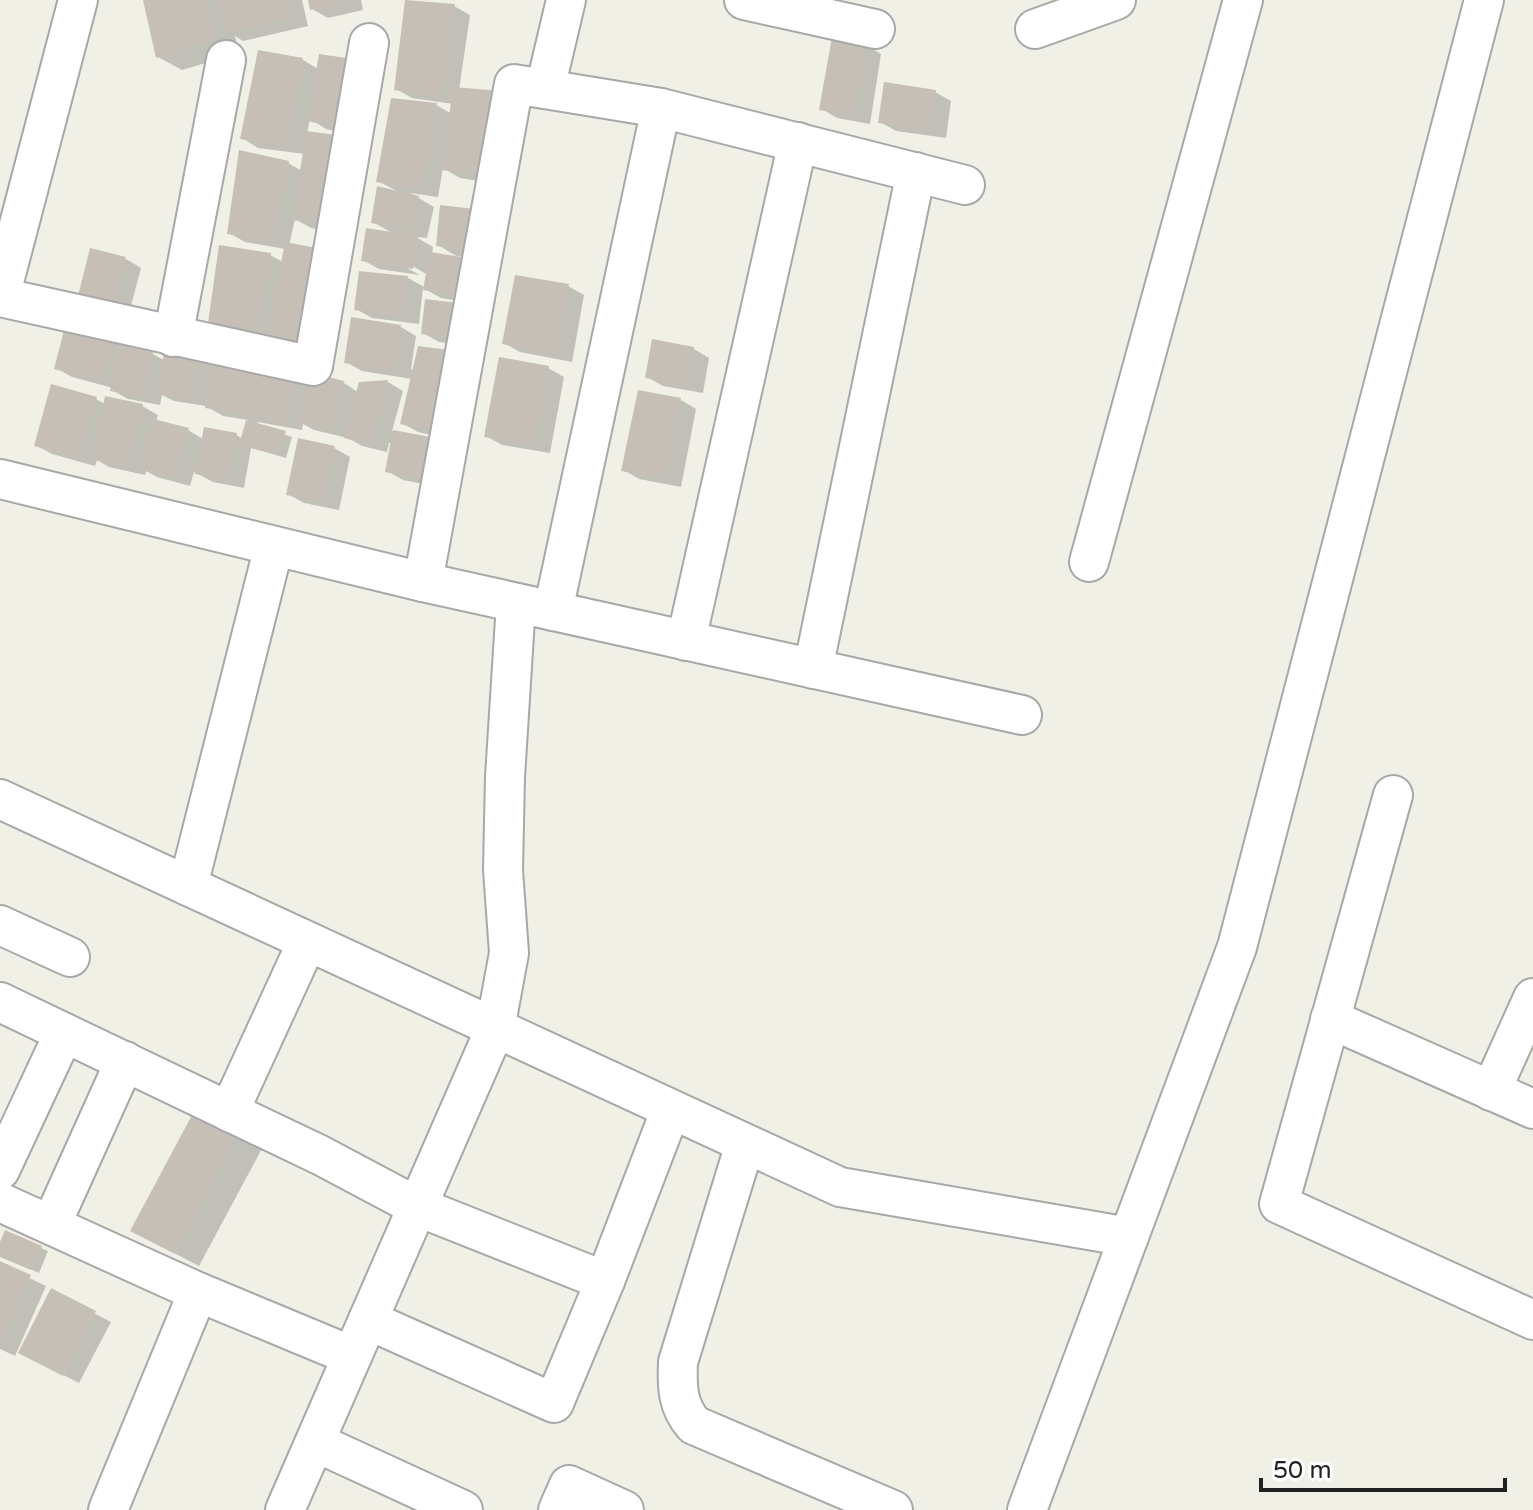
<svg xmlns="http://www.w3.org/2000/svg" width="1533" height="1510" viewBox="0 0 1533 1510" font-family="'Varela Round',sans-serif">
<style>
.shadow{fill:#0003}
.building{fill:#c6bfb6}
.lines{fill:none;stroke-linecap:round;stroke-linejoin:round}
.minor-casing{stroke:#a8a8a8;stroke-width:42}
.minor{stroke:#fff;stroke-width:38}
</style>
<rect width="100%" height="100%" fill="#f1f0e7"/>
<g class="shadow">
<polygon points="145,0 302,0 308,26 243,41 235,36 239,53 182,70 158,57"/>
<polygon points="310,0 361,0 363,10 328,18 312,9"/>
<polygon points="454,6 470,15 459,90 504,185 460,178 443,168 438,197 410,193 434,207 427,238 416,237 433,247 432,254 483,305 441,298 423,288 419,324 372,318 356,309 408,278 426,288 428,275 405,262 403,266 420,275 379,269 363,260 394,234 373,222 399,192 378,181 436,105 452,114 453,104 412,98 396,89"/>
<polygon points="866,45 881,54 870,124 837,118 822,109"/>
<polygon points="303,60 318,69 363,138 326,129 310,119 307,133 343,234 311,228 295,219 269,336 226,331 210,322 270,255 283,262 285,249 245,242 229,233 288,163 302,171 305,154 258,148 242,138"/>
<polygon points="935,92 951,101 946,138 896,131 880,122"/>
<polygon points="498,221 494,258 456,256 438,245"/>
<polygon points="126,259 141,268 127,321 93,312"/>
<polygon points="568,286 584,295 572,362 520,352 504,343"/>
<polygon points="427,302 478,347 439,342 423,333"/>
<polygon points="69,321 131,342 129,349 153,354 165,361 198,357 215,367 310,375 344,383 358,392 360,384 388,382 403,391 392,431 441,441 449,489 403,480 387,471 393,443 389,443 387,452 362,446 348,438 314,430 303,424 302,430 258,422 257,425 292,437 286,458 251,448 244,488 213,482 194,472 190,486 157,477 146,471 145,475 109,467 97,460 95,466 52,454 36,445 96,399 105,404 142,406 158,415 156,422 188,430 203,439 236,435 243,439 248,420 223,416 206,406 174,401 162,395 160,405 128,399 112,390 113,388 72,377 56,368"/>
<polygon points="401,327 416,336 411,369 414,370 451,440 418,432 402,423 412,379 362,371 346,362"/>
<polygon points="694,349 709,358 703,393 663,386 647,377"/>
<polygon points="548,368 564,377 550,453 502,445 486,436"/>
<polygon points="681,400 696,409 681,487 639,479 624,470"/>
<polygon points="334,448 350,457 339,510 304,503 288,494"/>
<polygon points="200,1105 266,1141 199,1266 157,1244"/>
<polygon points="6,1233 48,1251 39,1273 0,1255 0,1247"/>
<polygon points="0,1264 46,1286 15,1356 0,1349"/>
<polygon points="52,1291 111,1322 79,1383 36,1361"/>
</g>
<g class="building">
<polygon points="143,0 207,0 216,40 156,58"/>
<polygon points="218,0 289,0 293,18 226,33"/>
<polygon points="308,0 350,0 350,1 310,10"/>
<polygon points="405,0 455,4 441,97 394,90"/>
<polygon points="832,37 866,43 854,116 819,110"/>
<polygon points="258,50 303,58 288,146 240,139"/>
<polygon points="319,54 360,60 347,130 308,121"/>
<polygon points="884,82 936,90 930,131 878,123"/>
<polygon points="453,87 502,91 489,178 442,170"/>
<polygon points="391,98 437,103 422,190 376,182"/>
<polygon points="306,131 344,136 328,226 293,220"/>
<polygon points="239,150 289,161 273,242 227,234"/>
<polygon points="377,186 419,196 412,231 371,223"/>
<polygon points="440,205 483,210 479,251 436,246"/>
<polygon points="366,228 418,236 413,269 361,261"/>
<polygon points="285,242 322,249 307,351 266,342"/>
<polygon points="219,245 271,253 259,330 208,323"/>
<polygon points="90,248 126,257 112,313 76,304"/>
<polygon points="430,252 474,259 468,297 423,290"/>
<polygon points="359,271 408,276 404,316 354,310"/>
<polygon points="515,275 569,284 557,354 502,344"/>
<polygon points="425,299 466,304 462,339 421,334"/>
<polygon points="351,317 401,325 394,371 344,363"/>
<polygon points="67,319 116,331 102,381 54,369"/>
<polygon points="652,339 694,347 687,386 645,378"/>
<polygon points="119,345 153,352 145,398 110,391"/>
<polygon points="418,346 457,351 435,432 400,424"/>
<polygon points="165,349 199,356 191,400 156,393"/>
<polygon points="499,357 549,366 534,446 484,437"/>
<polygon points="214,359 296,374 287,423 205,408"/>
<polygon points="309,372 344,381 332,431 296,422"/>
<polygon points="388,380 371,445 344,438 359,382"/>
<polygon points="51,384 97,397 79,459 34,446"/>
<polygon points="638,390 681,398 665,479 621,471"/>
<polygon points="105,396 143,404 129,468 91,459"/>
<polygon points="153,419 189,428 175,479 139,469"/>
<polygon points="246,420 286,431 279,455 239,445"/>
<polygon points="204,427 237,433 228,480 195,474"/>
<polygon points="393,430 441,439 433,482 385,472"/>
<polygon points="298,438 335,446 323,502 286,495"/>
<polygon points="199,1102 243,1125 175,1254 130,1231"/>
<polygon points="5,1230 42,1246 31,1270 0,1257 0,1242"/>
<polygon points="0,1261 31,1275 0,1346"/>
<polygon points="51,1288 96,1311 63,1376 18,1353"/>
</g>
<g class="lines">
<defs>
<g id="minor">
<polyline points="744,0 875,29"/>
<polyline points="1035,29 1116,0"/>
<polyline points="545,89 566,0"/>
<polyline points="0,297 313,366 369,43"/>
<polyline points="0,297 78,0"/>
<polyline points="173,337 226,60"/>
<polyline points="0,479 423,582 1022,715"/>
<polyline points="1089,562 1243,0"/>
<polyline points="423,582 514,84 661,108 965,185"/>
<polyline points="553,611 661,108"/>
<polyline points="686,641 798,142"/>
<polyline points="813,669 916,172"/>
<polyline points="1393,795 1279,1204 1533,1320"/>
<polyline points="0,799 840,1187 1129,1237"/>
<polyline points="188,886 274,546"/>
<polyline points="0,925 70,957"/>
<polyline points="0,1002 320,1155 416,1206 605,1281"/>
<polyline points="1330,1019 1533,1109"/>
<polyline points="1491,1091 1533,998"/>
<polyline points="229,1112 307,942"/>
<path d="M745,1144L678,1362C677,1386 677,1406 694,1425L893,1510"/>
<polyline points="0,1170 64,1033"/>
<polyline points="0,1202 198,1292 108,1510"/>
<polyline points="52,1223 125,1061"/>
<polyline points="198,1292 352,1356"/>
<polyline points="368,1320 554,1403 605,1281 671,1109"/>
<polyline points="315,1442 463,1510"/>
<polyline points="285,1510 495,1029 509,953 503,870 505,777 516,603"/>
<polyline points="558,1510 569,1485 624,1510"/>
<polyline points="1027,1510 1237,947 1484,0"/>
</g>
</defs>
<use href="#minor" class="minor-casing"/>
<use href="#minor" class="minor"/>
</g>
<path d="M1261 1478v12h244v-12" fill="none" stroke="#212121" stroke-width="4"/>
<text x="1273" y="1478" font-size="24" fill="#212121" stroke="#ffffff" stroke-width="6" paint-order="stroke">50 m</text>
</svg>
